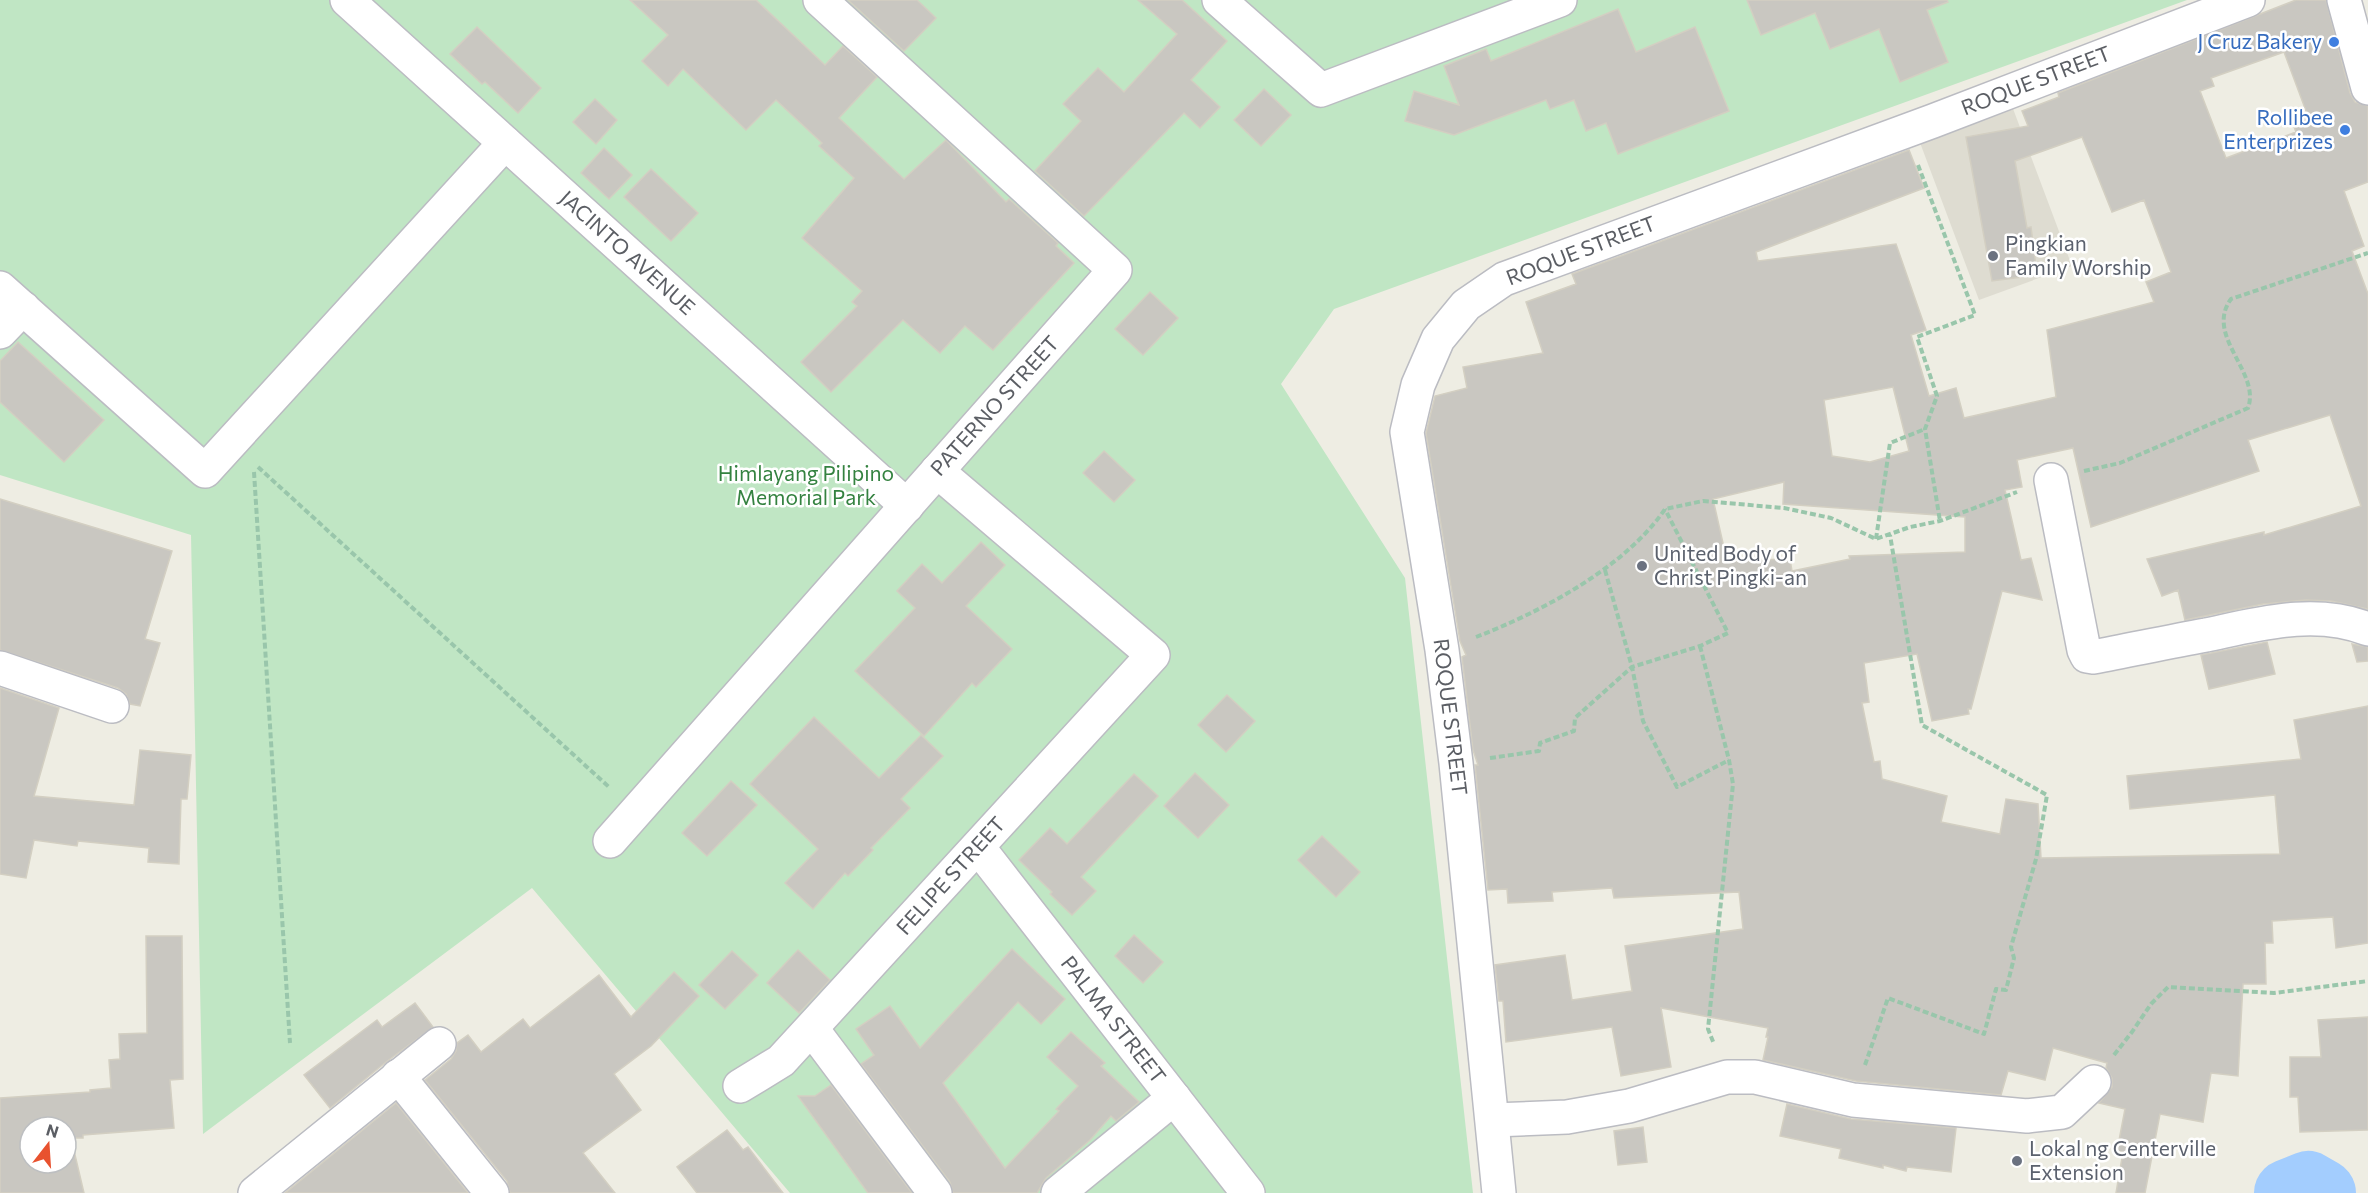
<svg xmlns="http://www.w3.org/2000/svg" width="2368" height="1193" viewBox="0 0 2368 1193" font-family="Commissioner,sans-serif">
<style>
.education{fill:#dedcd1}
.green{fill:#c0e6c4}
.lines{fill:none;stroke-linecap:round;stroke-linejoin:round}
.river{stroke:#a3cdfe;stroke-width:68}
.building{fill:#c9c7c1;stroke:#d3cfc2;stroke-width:1.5;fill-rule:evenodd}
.minor-casing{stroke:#bbbcc2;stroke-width:36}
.path{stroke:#99c6ab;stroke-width:4;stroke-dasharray:6 3;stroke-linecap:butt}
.minor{stroke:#fff;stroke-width:33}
.shop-dot{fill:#3f7fe0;stroke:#fff;stroke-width:2}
.worship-dot{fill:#6b7280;stroke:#fff;stroke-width:2}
.labels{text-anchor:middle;stroke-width:5;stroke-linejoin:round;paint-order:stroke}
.shop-label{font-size:21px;fill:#366cbe;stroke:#fff;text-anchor:end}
.street-label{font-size:21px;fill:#5b5e64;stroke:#fff}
.worship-label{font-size:21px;fill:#5b616d;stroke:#fff;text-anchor:start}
.park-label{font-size:21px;fill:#348240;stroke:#fff}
</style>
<rect width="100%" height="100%" fill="#eeede3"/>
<polygon class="education" points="2012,106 2072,266 1979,300 1919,140"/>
<polygon class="green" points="0,0 2187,0 1334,309 1281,384 1405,578 1473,1193 790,1193 532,888 203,1134 191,535 0,475"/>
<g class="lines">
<polyline class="river" points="2288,1193 2308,1185 2322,1193"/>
</g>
<g class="building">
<polygon points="630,0 756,0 825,65 843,46 877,77 839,118 904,179 946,140 1006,202 1009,199 1058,243 1056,246 1074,263 993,350 965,326 940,353 903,320 831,392 801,362 857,306 852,302 862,291 802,238 854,178 819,146 822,143 776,100 746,130 683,69 668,86 642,61 668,35"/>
<polygon points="848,0 917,0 936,18 904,51"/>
<polygon points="1138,0 1182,0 1227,41 1191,80 1220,107 1200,128 1184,113 1084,216 1035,171 1081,121 1063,104 1098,68 1124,92 1177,34"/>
<polygon points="1747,0 1947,0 1948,2 1927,10 1948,62 1900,82 1879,29 1830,49 1815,13 1761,35"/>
<path d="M2296,0H2326L2350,93L2355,102L2368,106V182L2344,191L2364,246L2352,251L2368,294V609L2331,601L2306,600L2263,604L2185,620L2178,590L2162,596L2147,559L2264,532V535L2361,506L2330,415L2248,440L2259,471L2091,527L2073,448L2017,460L2022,487L2005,490L2021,560L2031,558L2042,600L2002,591L1971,709H1968L1969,714L1932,721L1917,654L1864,663L1869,702L1862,703L1874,762L1880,761L1882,779L1947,796L1941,822L2000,834L2006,799L2038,804L2041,858L2280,854L2275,795L2130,809L2127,776L2301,759L2294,720L2368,706V943L2336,948L2333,917L2272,921L2273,943H2265L2266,984H2243L2238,1076L2211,1073L2203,1122L2160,1114L2145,1193H2116L2123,1152L2117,1151L2125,1109L2099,1103L2112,1087V1078L2106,1068L2107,1063L2053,1048L2045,1080L2008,1071L2001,1095L1856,1081L1763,1060L1768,1037H1766L1768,1028L1661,1008L1671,1067L1621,1076L1612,1027L1506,1042L1503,1001H1499L1495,965L1565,955L1572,1000L1632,991L1625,946L1743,929L1739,892L1614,898L1612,888L1552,892L1553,901L1508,903L1507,889L1488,890L1475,765H1478L1473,750L1462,657L1466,655L1460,641L1426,433L1435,396L1467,388L1463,367L1543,353L1526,302L1576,284L1572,274L1909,150L1924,188L1756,252L1758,261L1896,244L1926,330L1911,335L1929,396L1956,388L1964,418L2056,397L2047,330L2154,302L2146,282L2171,272L2144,200L2112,212L2082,137L2015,161L2027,228L2031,227L2037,275L1992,281L1966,137L2028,126L2022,111L2059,97L2058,93ZM2284,52L2306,111L2290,117L2296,132L2226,158L2200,91L2214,86L2211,78ZM1893,387L1909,451L1870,462L1832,456L1824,400ZM1784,482L1783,504L1965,517V552L1849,556L1850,559L1792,571L1790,559L1727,561L1713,499Z"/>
<polygon points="1618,9 1636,52 1695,27 1729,111 1618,154 1606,123 1586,131 1574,100 1550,109 1546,100 1454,135 1405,121 1414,91 1459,105 1444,66 1486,49 1491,61"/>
<polygon points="477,27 541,88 518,113 485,82 482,84 450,54"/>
<polygon points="1264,89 1291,115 1261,146 1234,120"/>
<polygon points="595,99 617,120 596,144 573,122"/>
<polygon points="604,148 632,175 609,199 581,173"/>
<polygon points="651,169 698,213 671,241 624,197"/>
<polygon points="1150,292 1178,318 1143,355 1115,329"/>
<polygon points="18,342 104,420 64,462 0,402 0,361"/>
<polygon points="1104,451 1135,480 1114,502 1083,473"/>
<polygon points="0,499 172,551 145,639 160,643 140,706 130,704 126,694 118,688 0,650"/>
<polygon points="981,542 1005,565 966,606 1012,649 976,687 972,683 924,736 855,671 915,608 897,591 922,564 942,583"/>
<polygon points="2267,642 2275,674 2209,689 2201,655"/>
<polygon points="2352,644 2368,647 2368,661 2357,662"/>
<polygon points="0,688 59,708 34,796 134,805 140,750 191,755 187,799 181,799 179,864 148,862 149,848 78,841 77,846 34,840 26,878 0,874"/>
<polygon points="1227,695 1255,721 1226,752 1198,725"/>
<polygon points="814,717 879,778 921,735 943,756 901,799 910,808 871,848 873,850 848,876 845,873 813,909 785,883 818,849 750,784"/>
<polygon points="1195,773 1229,805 1198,838 1164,806"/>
<polygon points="1134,774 1158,796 1081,877 1096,891 1072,915 1050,894 1052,892 1019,860 1050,828 1067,844"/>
<polygon points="731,781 757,805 707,856 682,833"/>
<polygon points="1322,836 1360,872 1336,897 1298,860"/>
<polygon points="1134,935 1163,962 1143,983 1115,956"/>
<path d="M146,936H182L183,1079L170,1080L174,1128L83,1135V1138H71L84,1193H0V1098L90,1092V1090L111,1088L109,1060L120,1059L119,1034L147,1033ZM30,1127H66V1163H30Z"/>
<polygon points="1012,949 1065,999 1041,1024 1018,1002 943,1083 1005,1168 1059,1111 1056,1109 1078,1086 1047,1057 1071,1032 1105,1063 1101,1066 1139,1102 1116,1121 1111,1116 1090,1140 1046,1178 1037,1193 953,1193 950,1182 861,1064 874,1055 856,1029 890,1006 920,1048"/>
<polygon points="798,950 830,980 799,1013 767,983"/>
<polygon points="732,951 758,975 725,1009 699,985"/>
<polygon points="674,972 699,996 651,1046 614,1074 641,1110 583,1153 615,1193 510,1193 507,1181 425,1080 451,1059 456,1051 457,1043 468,1035 481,1052 523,1019 530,1028 599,975 631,1017"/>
<polygon points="415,1003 433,1027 386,1062 330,1108 304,1075 377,1020 382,1027"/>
<polygon points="2368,1017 2368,1130 2300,1132 2298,1097 2290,1097 2290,1057 2321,1057 2318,1020"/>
<polygon points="831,1085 912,1193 868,1193 798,1096 815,1096"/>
<polygon points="396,1103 468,1193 285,1193"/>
<polygon points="1787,1104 1851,1119 1956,1128 1951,1172 1907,1167 1906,1171 1883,1165 1883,1168 1839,1158 1841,1149 1780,1136"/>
<polygon points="1643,1127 1647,1162 1618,1165 1614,1131"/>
<polygon points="727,1130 743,1150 748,1147 783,1193 697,1193 677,1167"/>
</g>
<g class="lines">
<defs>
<g id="minor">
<polyline points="347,0 907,506"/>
<polyline points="1219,0 1321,90 1560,0"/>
<polyline points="2344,0 2368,88"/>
<polyline points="0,288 205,471 505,143"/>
<polyline points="0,332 23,308"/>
<path d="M2051,480L2084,650L2087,656L2093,657C2130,650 2168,642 2206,635C2259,624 2315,608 2368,629"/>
<polyline points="0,668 112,706"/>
<polyline points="610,841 1115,270 820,0"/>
<polyline points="978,847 1248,1193"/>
<polyline points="812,1029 935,1193"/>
<polyline points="398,1076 492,1193"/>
<polyline points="740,1086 781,1061 1153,655 937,471"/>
<polyline points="1493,1120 1567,1117 1629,1106 1727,1077 1755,1077 1853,1100 2027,1116 2062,1112 2094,1082"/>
<polyline points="255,1193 439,1044"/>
<polyline points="1058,1193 1174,1098"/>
<polyline points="1499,1193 1456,763 1442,650 1407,432 1418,385 1438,339 1466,305 1504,279 1933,121 2248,0"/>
</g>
</defs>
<use href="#minor" class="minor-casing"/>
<g class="path">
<polyline points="1918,165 1975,315 1917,337 1937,396 1925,429 1940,521"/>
<polyline points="258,467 610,788"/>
<path d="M2084,471L2120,463L2248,408C2261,372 2204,336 2231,299L2368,253"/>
<polyline points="254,472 290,1043"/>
<polyline points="1876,539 1890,443 1925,429"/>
<polyline points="1605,570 1632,667 1643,721 1677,787 1729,760"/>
<path d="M1476,637C1541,612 1626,567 1665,509L1703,501L1784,508L1831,518L1876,539L1910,527L1940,521L2017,492"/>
<polyline points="1700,646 1729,760 1733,784 1708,1029 1714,1044"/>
<polyline points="1490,758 1539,751 1540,743 1574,731 1575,718 1632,667 1700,646 1728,633 1665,509"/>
<polyline points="2114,1055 2132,1032 2151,1004 2168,987 2274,993 2368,981"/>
<polyline points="1865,1065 1888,998 1984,1034 1996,989 2006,990 2014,958 2011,947 2036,859 2047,795 1922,725 1890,535"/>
</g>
<use href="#minor" class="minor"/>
</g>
<g class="shop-dot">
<circle cx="2334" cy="42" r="6"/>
<circle cx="2345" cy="130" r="6"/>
</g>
<g class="worship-dot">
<circle cx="1993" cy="256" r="6"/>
<circle cx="1642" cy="566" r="6"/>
<circle cx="2017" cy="1161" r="6"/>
</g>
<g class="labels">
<g class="shop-label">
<text x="2322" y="49">J Cruz Bakery</text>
<text x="2333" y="125">Rollibee<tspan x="2333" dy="24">Enterprizes</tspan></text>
</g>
<g class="street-label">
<text transform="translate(2036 81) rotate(-21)" y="7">ROQUE STREET</text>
<text transform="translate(1581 251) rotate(-21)" y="7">ROQUE STREET</text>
<text transform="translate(627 253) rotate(42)" y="7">JACINTO AVENUE</text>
<text transform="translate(995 406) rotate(-48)" y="7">PATERNO STREET</text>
<text transform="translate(1450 717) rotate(83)" y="7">ROQUE STREET</text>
<text transform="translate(951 876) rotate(-48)" y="7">FELIPE STREET</text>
<text transform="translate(1113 1020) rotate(52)" y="7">PALMA STREET</text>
</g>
<g class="worship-label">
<text x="2005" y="251">Pingkian<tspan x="2005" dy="24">Family Worship</tspan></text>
<text x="1654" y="561">United Body of<tspan x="1654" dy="24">Christ Pingki-an</tspan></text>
<text x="2029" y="1156">Lokal ng Centerville<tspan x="2029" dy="24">Extension</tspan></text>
</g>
<g class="park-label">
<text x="806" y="481">Himlayang Pilipino<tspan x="806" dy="24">Memorial Park</tspan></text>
</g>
</g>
<g transform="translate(48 1145) rotate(17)"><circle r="28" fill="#ffffff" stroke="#bdbfc1" stroke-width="1.5"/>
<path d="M0-4.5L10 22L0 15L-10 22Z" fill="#e8522f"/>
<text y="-9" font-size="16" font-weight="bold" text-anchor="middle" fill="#5b5e64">N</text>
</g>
</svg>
